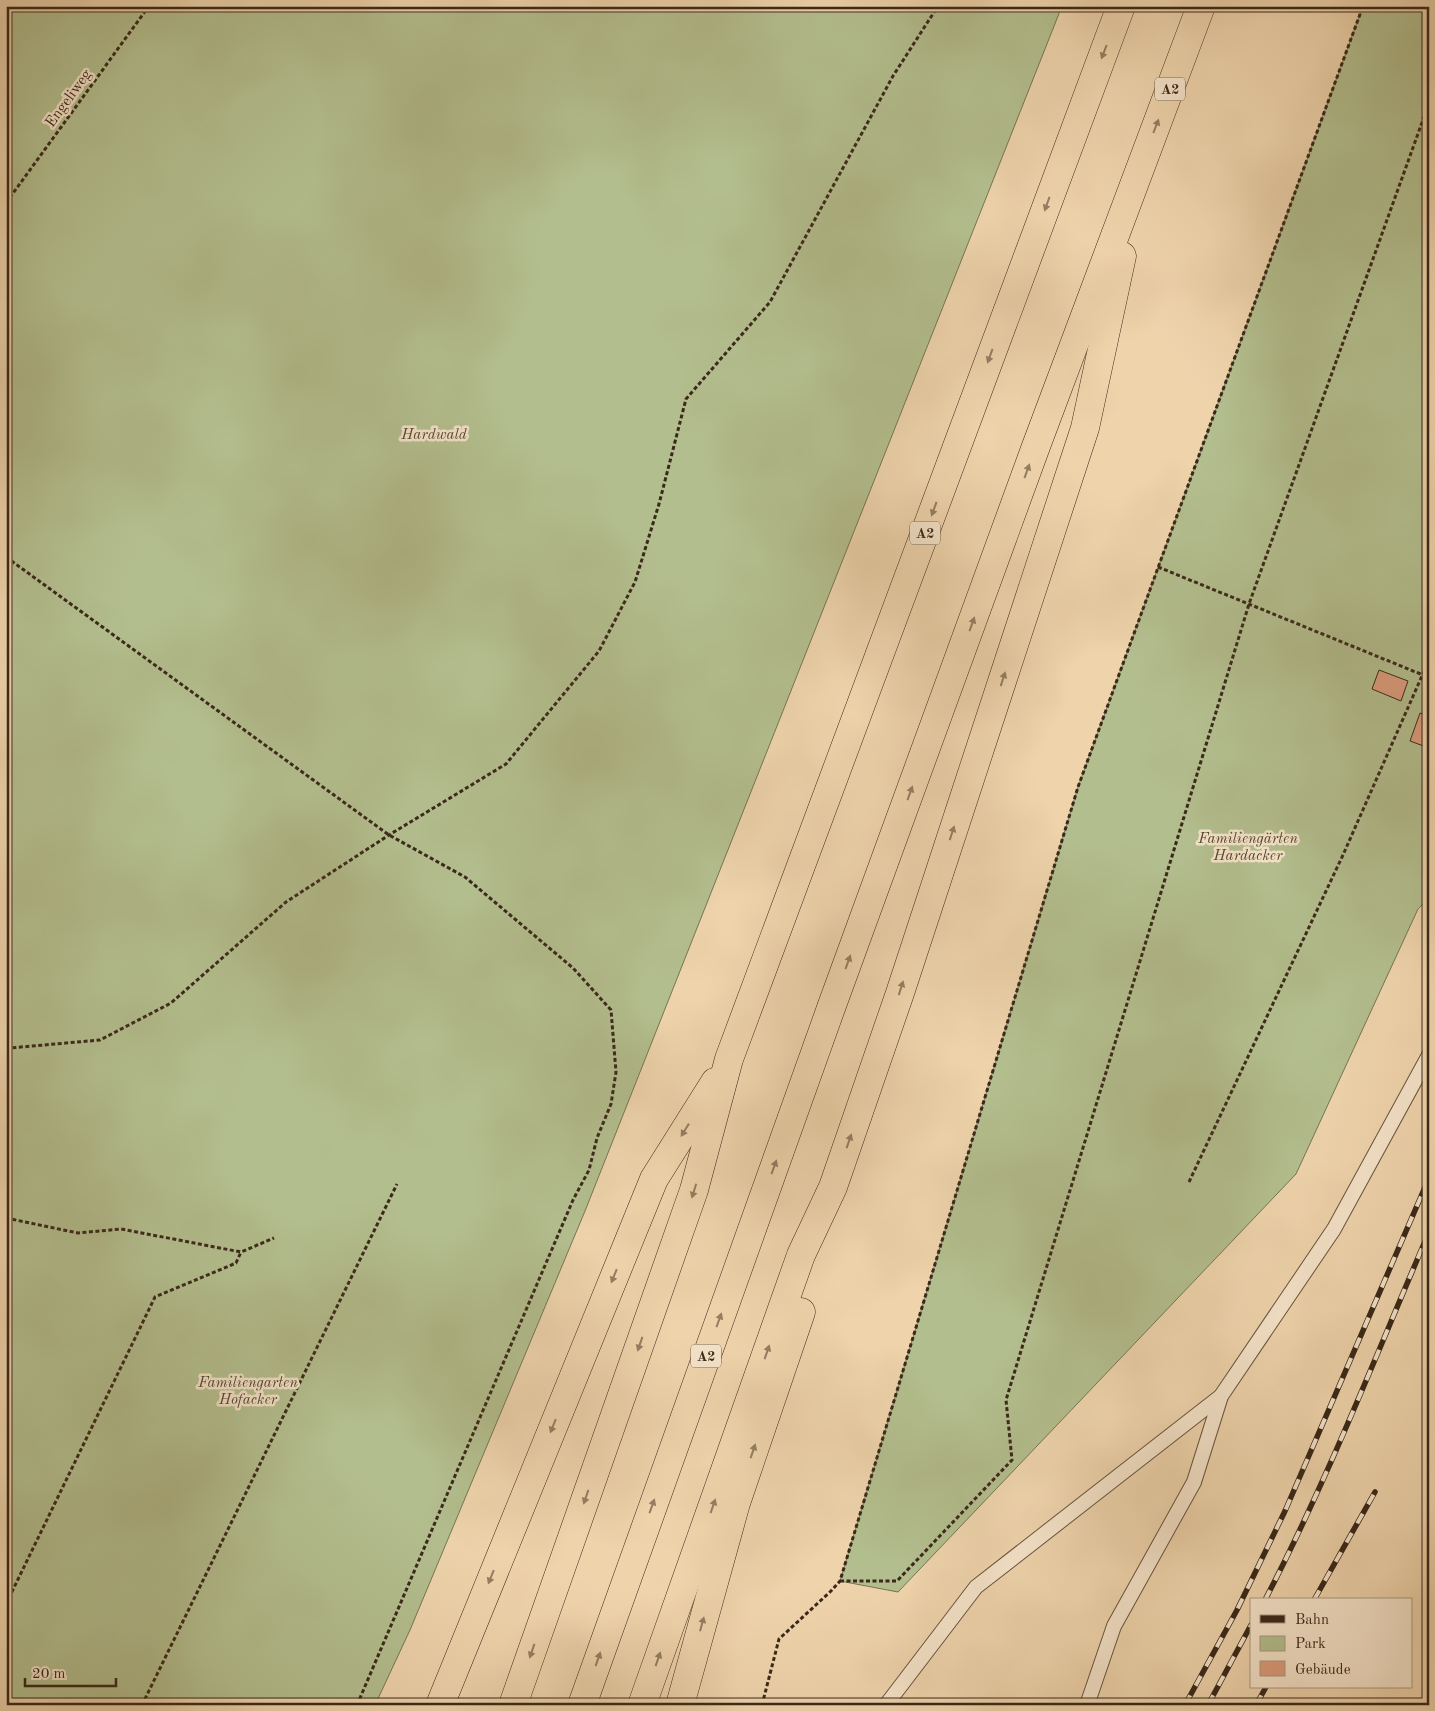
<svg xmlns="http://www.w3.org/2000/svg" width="1435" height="1711" viewBox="0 0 1435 1711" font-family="'Old Standard TT',serif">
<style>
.green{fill:#b3be8e;stroke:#767454}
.building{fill:#db9c7c;stroke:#3a291a}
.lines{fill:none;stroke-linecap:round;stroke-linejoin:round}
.lane-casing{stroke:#67543e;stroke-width:16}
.highway-casing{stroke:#3a291a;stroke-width:29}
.path{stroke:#3a291a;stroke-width:3;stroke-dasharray:4 2.5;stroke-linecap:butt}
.lane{stroke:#f4e2c8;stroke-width:14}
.highway{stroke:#eed3ab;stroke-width:28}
.rail-casing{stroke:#3a291a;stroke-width:5.5}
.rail{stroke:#f4e2c8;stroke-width:4;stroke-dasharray:11;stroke-linecap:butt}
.oneway{fill:#947e62}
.labels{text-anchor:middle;stroke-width:5;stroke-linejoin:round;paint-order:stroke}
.shield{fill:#f4e2c8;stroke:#72604e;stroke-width:1}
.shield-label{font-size:14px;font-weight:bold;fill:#3a291a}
.street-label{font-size:15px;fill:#3a291a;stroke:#f4e2c8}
.park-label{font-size:15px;font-style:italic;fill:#524731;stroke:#f4e2c8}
</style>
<rect width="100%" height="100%" fill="#eed3ab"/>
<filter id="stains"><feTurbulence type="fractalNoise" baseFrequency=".004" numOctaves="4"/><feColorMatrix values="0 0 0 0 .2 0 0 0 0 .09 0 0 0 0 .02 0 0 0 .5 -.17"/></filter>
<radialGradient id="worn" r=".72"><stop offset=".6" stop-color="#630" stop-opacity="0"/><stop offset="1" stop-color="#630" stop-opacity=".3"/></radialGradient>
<g class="green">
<polygon points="6,6 1062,6 585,1211 410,1630 375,1705 6,1705"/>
<polygon points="1363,6 1429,6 1429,898 1418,909 1296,1174 898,1592 840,1581 1078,787"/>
</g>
<g class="building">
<polygon points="1379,670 1408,681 1401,701 1372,689"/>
<polygon points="1420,713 1429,716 1429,748 1410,741"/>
</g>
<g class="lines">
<defs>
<g id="lane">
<polyline points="886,1705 976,1587 1221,1396"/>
<polyline points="1087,1705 1114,1626 1194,1482 1221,1396 1334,1229 1429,1055"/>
</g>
<g id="highway">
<polyline points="440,1705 654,1179 715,1082"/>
<polyline points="513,1705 694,1190 729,1059 1121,6"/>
<polyline points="582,1705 831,1008 1035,449 1201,6"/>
<polyline points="642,1705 801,1255 833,1187 900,993 1085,428 1122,256"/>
<polyline points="680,1705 736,1503 801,1312"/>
</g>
</defs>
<use href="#lane" class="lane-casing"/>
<use href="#highway" class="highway-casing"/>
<g class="path">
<polyline points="6,203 149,6"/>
<polyline points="6,557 389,835 465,877 573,968 611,1010 616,1072 611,1104 597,1138 589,1170 573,1200 357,1705"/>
<polyline points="1158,567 1423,675 1429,675"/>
<polyline points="6,1047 10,1048 100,1040 171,1003 286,902 389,835 506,764 599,651 635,582 659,504 686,399 770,302 893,76 938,6"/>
<polyline points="1189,1182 1343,855 1429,660"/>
<polyline points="6,1218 78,1233 121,1229 241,1252 274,1238"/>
<polyline points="840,1581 897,1581 1012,1460 1006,1400 1249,604 1429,103"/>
<polyline points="6,1604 155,1297 236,1263 241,1252"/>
<polyline points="142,1705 397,1184"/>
<polyline points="762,1705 779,1639 831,1591 840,1581 1078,787 1363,6"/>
</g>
<use href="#lane" class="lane"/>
<use href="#highway" class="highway"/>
<defs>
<g id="rail">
<path d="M1265,1600C1327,1481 1376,1355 1429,1232"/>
<polyline points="1314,1600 1375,1492"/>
<polyline points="1185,1705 1237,1610 1285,1511 1429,1178"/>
<polyline points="1208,1705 1251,1625"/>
<polyline points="1256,1705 1266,1687"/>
</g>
</defs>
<use href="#rail" class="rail-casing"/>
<use href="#rail" class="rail"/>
</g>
<defs><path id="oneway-solid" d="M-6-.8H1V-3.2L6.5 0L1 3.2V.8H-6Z" transform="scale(1.25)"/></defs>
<g class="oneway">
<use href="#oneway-solid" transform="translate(1104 52) rotate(111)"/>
<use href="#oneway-solid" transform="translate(1156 126) rotate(-69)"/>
<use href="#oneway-solid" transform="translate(1047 204) rotate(110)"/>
<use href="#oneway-solid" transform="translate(990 356) rotate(110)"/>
<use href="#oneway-solid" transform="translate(1027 471) rotate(-70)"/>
<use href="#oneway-solid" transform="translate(934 509) rotate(110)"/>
<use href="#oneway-solid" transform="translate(972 624) rotate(-70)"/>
<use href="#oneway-solid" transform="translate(1003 679) rotate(-72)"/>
<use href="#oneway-solid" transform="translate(910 793) rotate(-70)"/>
<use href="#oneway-solid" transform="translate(952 833) rotate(-72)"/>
<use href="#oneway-solid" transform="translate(848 962) rotate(-70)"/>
<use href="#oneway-solid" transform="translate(901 988) rotate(-72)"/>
<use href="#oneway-solid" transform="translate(685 1130) rotate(122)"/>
<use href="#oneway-solid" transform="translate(849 1141) rotate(-71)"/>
<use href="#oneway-solid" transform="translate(774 1167) rotate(-70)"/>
<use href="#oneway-solid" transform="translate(694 1191) rotate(107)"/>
<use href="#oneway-solid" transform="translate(614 1276) rotate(112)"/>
<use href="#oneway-solid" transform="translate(719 1320) rotate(-70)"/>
<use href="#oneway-solid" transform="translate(640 1344) rotate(109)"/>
<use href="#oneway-solid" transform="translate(767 1352) rotate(-71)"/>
<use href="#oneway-solid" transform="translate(553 1426) rotate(112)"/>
<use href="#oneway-solid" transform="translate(753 1451) rotate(-71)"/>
<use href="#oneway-solid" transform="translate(586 1497) rotate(109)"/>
<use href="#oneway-solid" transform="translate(652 1506) rotate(-70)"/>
<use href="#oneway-solid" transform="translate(713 1506) rotate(-71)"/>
<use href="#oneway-solid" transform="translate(491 1577) rotate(112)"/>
<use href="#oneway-solid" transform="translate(702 1624) rotate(-75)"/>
<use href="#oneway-solid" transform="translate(532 1651) rotate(109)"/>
<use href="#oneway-solid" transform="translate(598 1659) rotate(-71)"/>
<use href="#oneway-solid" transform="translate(658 1659) rotate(-71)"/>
</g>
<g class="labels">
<g class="shield">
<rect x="1155" y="77.5" width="30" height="23" rx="4"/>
<rect x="910" y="521.5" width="30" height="23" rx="4"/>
<rect x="691" y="1344.5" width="30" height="23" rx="4"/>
</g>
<g class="shield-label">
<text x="1170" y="94">A2</text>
<text x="925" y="538">A2</text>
<text x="706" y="1361">A2</text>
</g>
<g class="street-label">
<text transform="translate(68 98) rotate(-54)" y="5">Engeliweg</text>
</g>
<g class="park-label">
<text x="434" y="439">Hardwald</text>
<text x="1248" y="843">Familiengärten<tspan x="1248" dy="17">Hardacker</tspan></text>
<text x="248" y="1387">Familiengarten<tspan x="248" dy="17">Hofacker</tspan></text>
</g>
</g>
<rect width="1435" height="1711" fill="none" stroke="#eed3ab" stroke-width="25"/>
<rect x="8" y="8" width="1420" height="1696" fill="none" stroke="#3a291a" stroke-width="2.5"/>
<rect x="12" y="12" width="1410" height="1686" fill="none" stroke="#3a291a"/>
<rect x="1250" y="1598" width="162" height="90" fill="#f4e2c8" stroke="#aa9882"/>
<rect x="1260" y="1615" width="25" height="8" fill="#3a291a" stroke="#aa9882"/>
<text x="1295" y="1624" font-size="15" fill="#3a291a">Bahn</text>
<rect x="1260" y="1636" width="25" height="15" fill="#b3be8e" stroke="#aa9882"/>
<text x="1295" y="1648" font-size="15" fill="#3a291a">Park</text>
<rect x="1260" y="1661" width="25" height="15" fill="#db9c7c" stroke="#aa9882"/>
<text x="1295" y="1674" font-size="15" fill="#3a291a">Gebäude</text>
<path d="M25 1678v8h91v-8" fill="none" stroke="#3a291a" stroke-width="2.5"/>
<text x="32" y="1678" font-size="15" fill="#3a291a" stroke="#f4e2c8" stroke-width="4" paint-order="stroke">20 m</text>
<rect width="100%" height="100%" filter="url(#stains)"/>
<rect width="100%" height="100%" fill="url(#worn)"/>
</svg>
